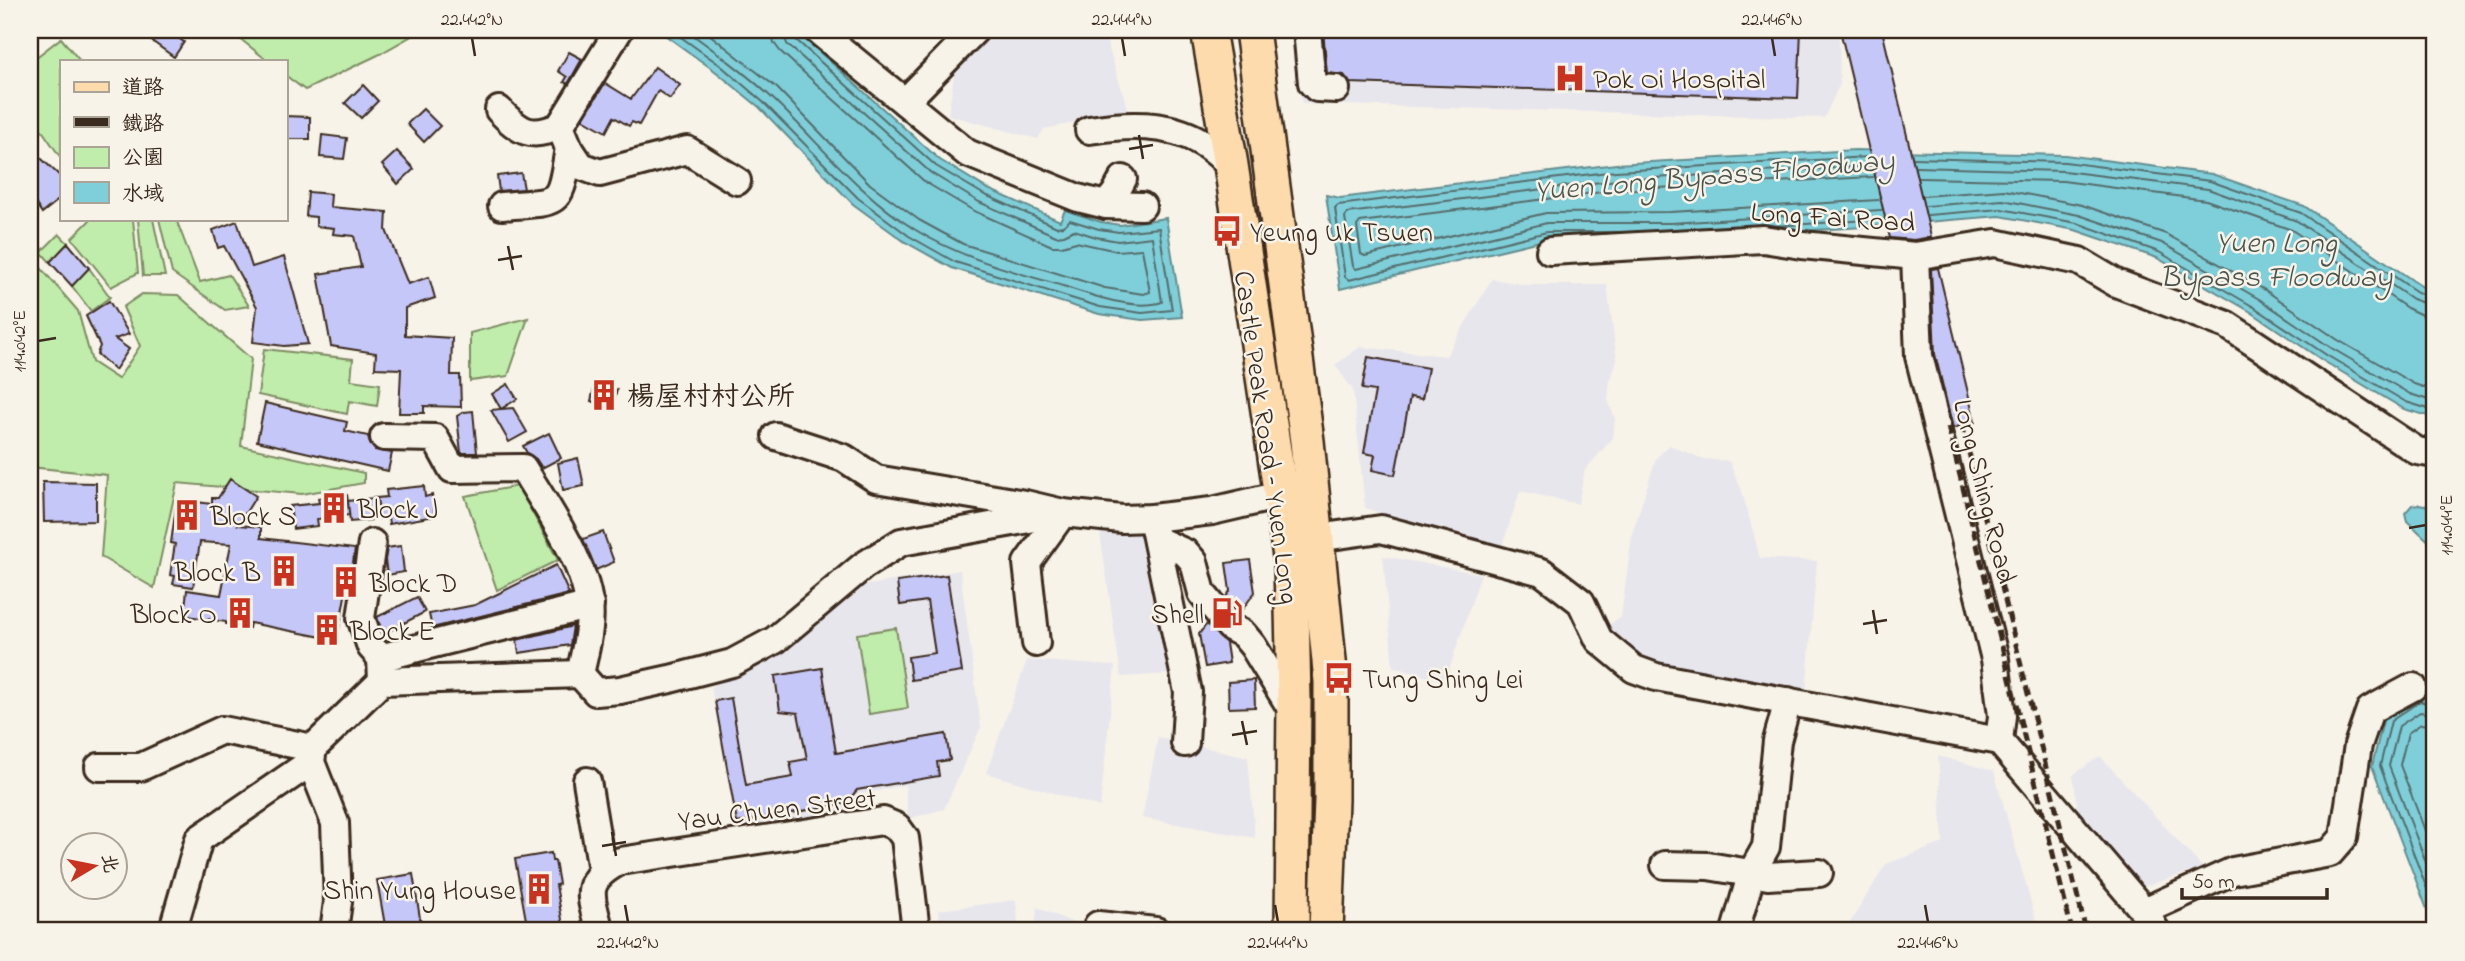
<svg xmlns="http://www.w3.org/2000/svg" width="2465" height="961" viewBox="0 0 2465 961" font-family="'Indie Flower','LXGW WenKai TC',sans-serif">
<style>
.built{fill:#e8e6ed}
.green{fill:#c0edab;stroke:#7e8c64;stroke-width:2}
.water{fill:#7fcfdb;stroke:#648d8f;stroke-width:2}
.lines{fill:none;stroke-linecap:round;stroke-linejoin:round}
.shore{stroke:#566c6a;stroke-width:2}
.building{fill:#c6c7f9;stroke:#3b2a1e;stroke-width:2}
.minor-casing{stroke:#3b2a1e;stroke-width:32}
.major-casing{stroke:#3b2a1e;stroke-width:38}
.minor{stroke:#f7f3e8;stroke-width:26}
.major{stroke:#fedbac;stroke-width:33}
.rail{stroke:#3b2a1e;stroke-width:5;stroke-dasharray:10 5;stroke-linecap:butt}
.ticks{fill:none;stroke:#3b2a1e;stroke-width:2.5}
.labels{text-anchor:middle;stroke-width:5;stroke-linejoin:round;paint-order:stroke}
.poi-label{font-size:28px;fill:#3b2a1e;stroke:#f7f3e8;text-anchor:start}
.street-label{font-size:28px;fill:#3b2a1e;stroke:#f7f3e8}
.water-label{font-size:30px;font-style:italic;fill:#4c534d;stroke:#f7f3e8}
.neatline{fill:none;stroke:#3b2a1e;stroke-width:2.5}
.ticks-label{font-size:18px;text-anchor:middle;fill:#3b2a1e}
</style>
<rect width="100%" height="100%" fill="#f7f3e8"/>
<filter id="ink" filterUnits="userSpaceOnUse"><feTurbulence type="fractalNoise" baseFrequency=".0143" numOctaves="2"/><feDisplacementMap in="SourceGraphic" scale="14" xChannelSelector="R" yChannelSelector="G"/><feConvolveMatrix kernelMatrix="1 2 1 2 8 2 1 2 1" color-interpolation-filters="sRGB"/></filter>
<g filter="url(#ink)">
<g class="built">
<polygon points="994,30 1103,30 1129,112 1044,129 1038,139 948,115 955,69"/>
<polygon points="1293,30 1839,30 1840,84 1824,118 1302,104"/>
<polygon points="1492,279 1527,285 1607,285 1617,360 1610,381 1608,400 1615,419 1613,438 1585,470 1578,504 1520,491 1501,550 1365,508 1353,390 1335,365 1360,347 1446,356"/>
<polygon points="1669,445 1703,459 1729,461 1742,491 1760,558 1817,561 1806,693 1645,665 1617,642 1605,627 1621,617 1632,534 1656,458"/>
<polygon points="1142,528 1173,674 1121,677 1100,533"/>
<polygon points="1383,556 1481,574 1445,682 1393,667"/>
<polygon points="960,570 981,727 944,809 908,819 905,785 859,795 848,810 737,828 711,687 750,661 843,589"/>
<polygon points="1027,660 1115,666 1100,807 986,773"/>
<polygon points="1158,737 1248,757 1255,838 1142,818"/>
<polygon points="1938,756 1994,771 2039,931 1845,931 1886,864 1943,843"/>
<polygon points="2100,756 2203,868 2142,887 2080,826 2073,775"/>
<polygon points="1016,900 1019,931 941,931 938,910"/>
<polygon points="1037,907 1085,928 1085,931 1035,931"/>
</g>
<g class="green">
<polygon points="229,30 422,30 378,55 305,90 285,75 285,61 268,61"/>
<polygon points="61,38 80,61 61,61 61,158 30,113 30,62"/>
<polygon points="91,219 133,219 138,273 111,287 72,238"/>
<polygon points="138,219 153,219 165,276 143,276"/>
<polygon points="159,219 176,219 200,282 229,275 249,306 225,310 172,273"/>
<polygon points="59,234 68,243 50,262 41,252"/>
<polygon points="30,261 41,268 78,311 92,362 118,379 140,346 123,307 142,294 178,295 251,359 241,446 364,473 364,483 302,494 177,483 154,588 101,557 107,475 30,467"/>
<polygon points="89,268 110,297 91,311 72,286"/>
<polygon points="528,318 508,376 470,381 470,333"/>
<polygon points="264,349 353,359 351,380 380,384 377,406 349,401 347,414 258,395"/>
<polygon points="518,486 558,560 497,590 465,496"/>
<polygon points="896,628 908,708 869,714 857,634"/>
</g>
<g class="water">
<polygon points="658,30 795,30 940,160 986,188 1060,221 1065,210 1101,222 1120,225 1166,218 1182,317 1142,320 1099,314 952,268 905,242 853,204 759,107 715,71"/>
<polygon points="1855,150 2065,155 2212,174 2304,206 2421,286 2435,293 2435,418 2404,409 2325,362 2251,312 2157,258 2075,230 2000,216 1864,227 1671,239 1548,239 1340,289 1326,195 1340,198 1616,164"/>
<polygon points="2419,504 2435,507 2435,547 2407,521 2405,513 2412,505"/>
<polygon points="2422,691 2435,701 2435,930 2372,766 2384,717"/>
</g>
<g class="lines">
<g class="shore">
<polyline points="671,30 720,65 763,102 858,198 909,236 955,262 1100,307 1142,313 1172,310 1159,228 1119,232 1099,229 1070,220 1063,226 1057,227 983,194 936,166 794,38 791,30"/>
<path d="M686,30C715,51 744,72 770,96C818,141 858,194 914,229C960,258 1012,271 1063,286C1091,295 1134,311 1162,302L1152,237L1118,241L1096,237L1074,230L1064,235L1056,236L979,202L931,173L787,44L782,30"/>
<polyline points="704,30 777,88 870,184 919,220 963,244 1105,288 1143,294 1150,292 1142,249 1117,251 1076,242 1062,246 1052,246 974,211 925,182 780,51 774,43 771,30"/>
<polyline points="1914,158 2065,162 2210,181 2301,213 2417,292 2435,299"/>
<polyline points="1871,166 1617,180 1348,213 1345,217 1353,266 1356,269 1547,223 1671,223 1881,210"/>
<polyline points="1916,167 2064,171 2208,189 2297,221 2412,299 2435,307"/>
<polyline points="1873,177 1618,190 1360,222 1357,226 1361,254 1365,256 1546,213 1670,212 1879,200"/>
<polyline points="1919,178 2063,181 2206,200 2292,230 2407,308 2426,317 2435,318"/>
<polyline points="1923,196 2004,190 2082,205 2166,234 2265,290 2338,340 2414,384 2435,391"/>
<polyline points="1926,206 2003,200 2079,215 2162,243 2259,299 2333,349 2410,394 2435,402"/>
<polyline points="1928,215 2001,209 2077,223 2159,252 2254,307 2328,356 2406,402 2435,411"/>
<polyline points="1774,226 1884,219"/>
<polyline points="1628,232 1547,232 1349,280 1345,277 1335,208 1338,205 1616,171 1869,157"/>
<polyline points="2435,706 2420,701 2391,721 2380,766 2435,910"/>
<polyline points="2435,715 2420,712 2399,726 2389,766 2435,886"/>
<polyline points="2435,726 2421,724 2408,733 2400,765 2435,857"/>
</g>
</g>
<g class="building">
<polygon points="156,30 167,30 184,42 174,57 149,39"/>
<polygon points="1323,30 1801,30 1798,98 1350,83 1344,75 1327,73"/>
<polygon points="1840,30 1882,30 1931,237 1914,240 1890,238"/>
<polygon points="569,52 582,59 568,84 564,82 567,77 558,71"/>
<polygon points="655,67 680,85 670,99 658,91 639,125 632,122 629,126 614,117 606,132 583,119 605,83 631,99"/>
<polygon points="363,85 378,101 361,118 345,103"/>
<polygon points="423,109 440,126 424,142 407,124"/>
<polygon points="285,116 310,117 310,139 285,139"/>
<polygon points="322,135 347,138 344,159 320,157"/>
<polygon points="30,148 61,177 61,198 42,213 30,196"/>
<polygon points="397,151 414,169 398,184 382,165"/>
<polygon points="521,173 524,189 499,191 497,176"/>
<polygon points="308,192 331,194 330,207 387,212 386,230 408,284 429,277 435,298 405,308 405,335 452,338 451,375 460,375 461,407 424,406 424,413 399,413 401,369 375,368 376,353 331,346 318,274 361,267 354,236 333,234 334,228 316,226 316,217 306,216"/>
<polygon points="237,221 252,267 284,257 308,344 284,346 253,342 257,307 224,246 218,248 213,230"/>
<polygon points="68,243 89,268 72,286 50,262"/>
<polygon points="1938,268 1975,422 1953,428 1935,354 1931,269"/>
<polygon points="109,301 129,334 115,339 129,349 115,370 97,354 100,346 86,316"/>
<polygon points="1368,357 1428,368 1422,399 1410,397 1395,475 1372,470 1375,455 1364,453 1375,391 1362,389"/>
<polygon points="508,384 517,399 501,409 513,408 527,432 509,442 491,410 501,409 492,394"/>
<polygon points="595,384 617,390 612,407 591,401"/>
<polygon points="265,403 347,422 345,431 368,436 370,444 375,450 392,453 388,471 257,441"/>
<polygon points="473,411 477,453 461,453 457,416 464,412"/>
<polygon points="549,433 561,458 542,468 536,459 527,453 523,446"/>
<polygon points="578,458 584,486 563,490 558,463"/>
<polygon points="230,479 256,496 238,525 261,527 261,538 355,549 349,589 347,585 337,640 250,623 249,628 226,624 226,622 188,616 189,608 185,608 187,590 221,595 231,544 200,542 193,587 173,584 175,576 170,575 175,544 171,543 176,507 181,507 182,500 212,504 212,498 218,498"/>
<polygon points="43,482 96,483 96,521 44,522"/>
<polygon points="424,486 425,497 432,495 435,516 389,524 388,518 380,519 377,498 387,497 386,490"/>
<polygon points="347,495 350,515 317,519 318,526 293,529 290,506 319,503 318,498"/>
<polygon points="375,498 371,520 350,522 348,501"/>
<polygon points="603,532 614,562 596,570 583,539"/>
<polygon points="401,546 404,572 387,575 385,560 387,548"/>
<polygon points="1250,560 1255,592 1239,614 1226,597 1230,591 1226,563"/>
<polygon points="556,565 569,594 432,628 429,614 475,605"/>
<polygon points="947,575 962,672 911,680 908,657 935,653 927,601 900,605 897,582"/>
<polygon points="417,597 425,612 383,634 377,617"/>
<polygon points="1207,624 1226,643 1229,663 1205,667 1199,634"/>
<polygon points="573,626 570,645 519,653 517,640"/>
<polygon points="822,668 836,753 946,734 950,760 937,762 939,776 857,790 846,803 737,823 715,701 731,698 746,785 793,777 790,762 807,759 798,713 780,711 775,676"/>
<polygon points="1254,680 1255,707 1229,708 1228,682"/>
<polygon points="551,853 552,861 555,861 559,884 556,885 564,931 528,931 515,859"/>
<polygon points="413,874 422,931 386,931 377,880"/>
</g>
<g class="lines">
<defs>
<g id="minor">
<polyline points="619,30 560,126 569,148 581,166 600,173 687,150 737,181"/>
<polyline points="817,30 967,153 1078,198 1106,205 1142,206"/>
<polyline points="1307,30 1312,83 1317,88 1336,89"/>
<polyline points="905,102 975,30"/>
<path d="M499,110C520,132 531,139 560,126"/>
<path d="M1089,130C1126,124 1167,122 1201,142C1212,148 1221,157 1231,165"/>
<polyline points="1106,205 1115,194 1123,179"/>
<path d="M502,206C562,201 559,208 569,148"/>
<polyline points="1550,251 1763,239 1802,245 1915,256 1995,243 2079,261 2116,283 2227,325 2417,451 2435,454"/>
<polyline points="1915,256 1919,356 1995,659 2002,716 1999,741"/>
<polyline points="776,436 844,458 876,479 1025,504 1063,513 1027,563 1036,643"/>
<path d="M384,437L435,438L452,469L523,468C546,506 584,560 589,604C592,626 585,652 580,674"/>
<polyline points="1152,518 1188,692 1185,743"/>
<polyline points="1317,538 1381,529 1542,572 1581,602 1599,640 1634,669 1656,677 1999,741 2144,911 2156,931"/>
<polyline points="1157,540 1186,553 1194,562 1202,593 1230,627 1243,634 1253,646 1294,713"/>
<polyline points="372,543 361,618 371,647 381,658"/>
<polyline points="580,674 596,692 620,690 670,679 732,663 775,640 863,566 901,542 1063,513 1122,519 1152,518 1212,511 1281,495"/>
<path d="M382,681L381,658C450,638 520,624 590,605"/>
<polyline points="99,767 141,767 222,730 313,748"/>
<polyline points="587,781 602,870"/>
<polyline points="1665,865 1708,866 1768,876 1819,873"/>
<polyline points="2144,911 2233,871 2330,853 2344,837 2358,745 2370,710 2413,687"/>
<polyline points="175,922 199,839 311,762"/>
<polyline points="334,931 338,902 335,823 311,762 313,748 382,681 580,674"/>
<path d="M600,931C590,895 582,881 620,861L883,821L897,827L905,838L916,931"/>
<polyline points="1098,931 1098,925 1156,931"/>
<polyline points="1735,931 1752,872 1766,847 1777,741 1788,701"/>
</g>
<g id="major">
<polyline points="1208,30 1231,165 1291,563 1294,699 1292,931"/>
<polyline points="1252,30 1307,441 1331,681 1331,800 1326,931"/>
</g>
</defs>
<use href="#minor" class="minor-casing"/>
<use href="#major" class="major-casing"/>
<use href="#minor" class="minor"/>
<use href="#major" class="major"/>
<g class="rail">
<polyline points="1962,424 2086,931"/>
<polyline points="1948,427 2072,931"/>
</g>
</g>
</g>
<path class="ticks" d="M472,38L475,56M1122,38L1125,56M1772,38L1775,56M1139,135L1143,159M1129,149L1153,145M508,246L513,270M498,260L522,256M38,341L56,338M2409,528L2426,525M1873,610L1877,634M1863,624L1887,620M1242,721L1247,745M1232,735L1257,731M612,832L616,856M602,846L626,842M625,905L628,922M1275,905L1278,922M1925,905L1928,922"/>
<defs>
<symbol id="hospital-bare" viewBox="-9 -9 18 18"><path d="M-5-5h3v3.5h4V-5h3V5h-3V1.5h-4V5h-3Z" fill="#c8321e" stroke="#f7f3e8" stroke-width="2.5" paint-order="stroke"/></symbol>
<symbol id="bus-bare" viewBox="-9 -9 18 18"><path d="M-5-6H5V4H4V6H2V4H-2V6H-4V4H-5ZM-3.5-4V0h7V-4ZM-3.5 1.2v1.5H-2V1.2ZM2 1.2v1.5H3.5V1.2Z" fill="#c8321e" stroke="#f7f3e8" stroke-width="2.5" paint-order="stroke"/></symbol>
<symbol id="building-bare" viewBox="-9 -9 18 18"><path d="M-4-6H4V6H1V3H-1V6H-4ZM-2.5-4.3h1.7v1.8h-1.7ZM.8-4.3h1.7v1.8H.8ZM-2.5-1h1.7V.8h-1.7ZM.8-1h1.7V.8H.8Z" fill="#c8321e" stroke="#f7f3e8" stroke-width="2.5" paint-order="stroke"/></symbol>
<symbol id="fuel-bare" viewBox="-9 -9 18 18"><path d="M-5.5-6h7V0h2V4h1.3V-2.5L3-4.5l.8-.8L6-3V5H2.5V1h-1V6h-7ZM-4.2-4.7v3.2H.2V-4.7Z" fill="#c8321e" stroke="#f7f3e8" stroke-width="2.5" paint-order="stroke"/></symbol>
</defs>
<g fill-rule="evenodd">
<use href="#hospital-bare" x="1548" y="56" width="44" height="44"/>
<use href="#bus-bare" x="1205" y="209" width="44" height="44"/>
<use href="#building-bare" x="582" y="373" width="44" height="44"/>
<use href="#building-bare" x="312" y="486" width="44" height="44"/>
<use href="#building-bare" x="165" y="493" width="44" height="44"/>
<use href="#building-bare" x="262" y="549" width="44" height="44"/>
<use href="#building-bare" x="324" y="560" width="44" height="44"/>
<use href="#building-bare" x="218" y="591" width="44" height="44"/>
<use href="#fuel-bare" x="1205" y="591" width="44" height="44"/>
<use href="#building-bare" x="305" y="608" width="44" height="44"/>
<use href="#bus-bare" x="1317" y="656" width="44" height="44"/>
<use href="#building-bare" x="517" y="867" width="44" height="44"/>
</g>
<g class="labels">
<g class="poi-label">
<text x="1593" y="88">Pok Oi Hospital</text>
<text x="1250" y="241">Yeung Uk Tsuen</text>
<text x="627" y="405">楊屋村村公所</text>
<text x="357" y="518">Block J</text>
<text x="210" y="525">Block S</text>
<text x="261" y="581" text-anchor="end">Block B</text>
<text x="369" y="592">Block D</text>
<text x="217" y="623" text-anchor="end">Block O</text>
<text x="1204" y="623" text-anchor="end">Shell</text>
<text x="350" y="640">Block E</text>
<text x="1362" y="688">Tung Shing Lei</text>
<text x="516" y="899" text-anchor="end">Shin Yung House</text>
</g>
<g class="street-label">
<text transform="translate(1833 216) rotate(4)" y="10">Long Fai Road</text>
<text transform="translate(1268 437) rotate(82)" y="10">Castle Peak Road – Yuen Long</text>
<text transform="translate(1986 491) rotate(76)" y="10">Long Shing Road</text>
<text transform="translate(777 808) rotate(-7)" y="10">Yau Chuen Street</text>
</g>
<g class="water-label">
<text transform="translate(1714 175) rotate(-5)" y="10">Yuen Long Bypass Floodway</text>
<text x="2276" y="252">Yuen Long<tspan x="2276" dy="34">Bypass Floodway</tspan></text>
</g>
</g>
<rect width="2465" height="961" fill="none" stroke="#f7f3e8" stroke-width="77"/>
<rect x="60" y="60" width="228" height="161" fill="#f7f3e8" stroke="#aca397" stroke-width="2"/>
<rect x="74" y="82" width="35" height="10" fill="#fedbac" stroke="#aca397" stroke-width="2"/>
<text x="122" y="94" font-size="21" fill="#3b2a1e">道路</text>
<rect x="74" y="117" width="35" height="10" fill="#3b2a1e" stroke="#aca397" stroke-width="2"/>
<text x="122" y="130" font-size="21" fill="#3b2a1e">鐵路</text>
<rect x="74" y="147" width="35" height="21" fill="#c0edab" stroke="#aca397" stroke-width="2"/>
<text x="122" y="164" font-size="21" fill="#3b2a1e">公園</text>
<rect x="74" y="182" width="35" height="21" fill="#7fcfdb" stroke="#aca397" stroke-width="2"/>
<text x="122" y="200" font-size="21" fill="#3b2a1e">水域</text>
<g transform="translate(94 866) rotate(80)"><circle r="33" fill="#f7f3e8" stroke="#aca397" stroke-width="2"/>
<path d="M0-5L12 26L0 18L-12 26Z" fill="#c8321e"/>
<text y="-10" font-size="19" font-weight="bold" text-anchor="middle" fill="#3b2a1e">北</text>
</g>
<path d="M2182 888v10h145v-10" fill="none" stroke="#3b2a1e" stroke-width="3.5"/>
<text x="2192" y="888" font-size="21" fill="#3b2a1e" stroke="#f7f3e8" stroke-width="5" paint-order="stroke">50 m</text>
<rect x="38" y="38" width="2388" height="884" class="neatline"/>
<g class="ticks-label">
<text x="472" y="25">22.442°N</text>
<text x="1122" y="25">22.444°N</text>
<text x="1772" y="25">22.446°N</text>
<text transform="translate(19 341) rotate(-90)" y="6">114.042°E</text>
<text transform="translate(2446 525) rotate(-90)" y="6">114.044°E</text>
<text x="628" y="948">22.442°N</text>
<text x="1278" y="948">22.444°N</text>
<text x="1928" y="948">22.446°N</text>
</g>
</svg>
